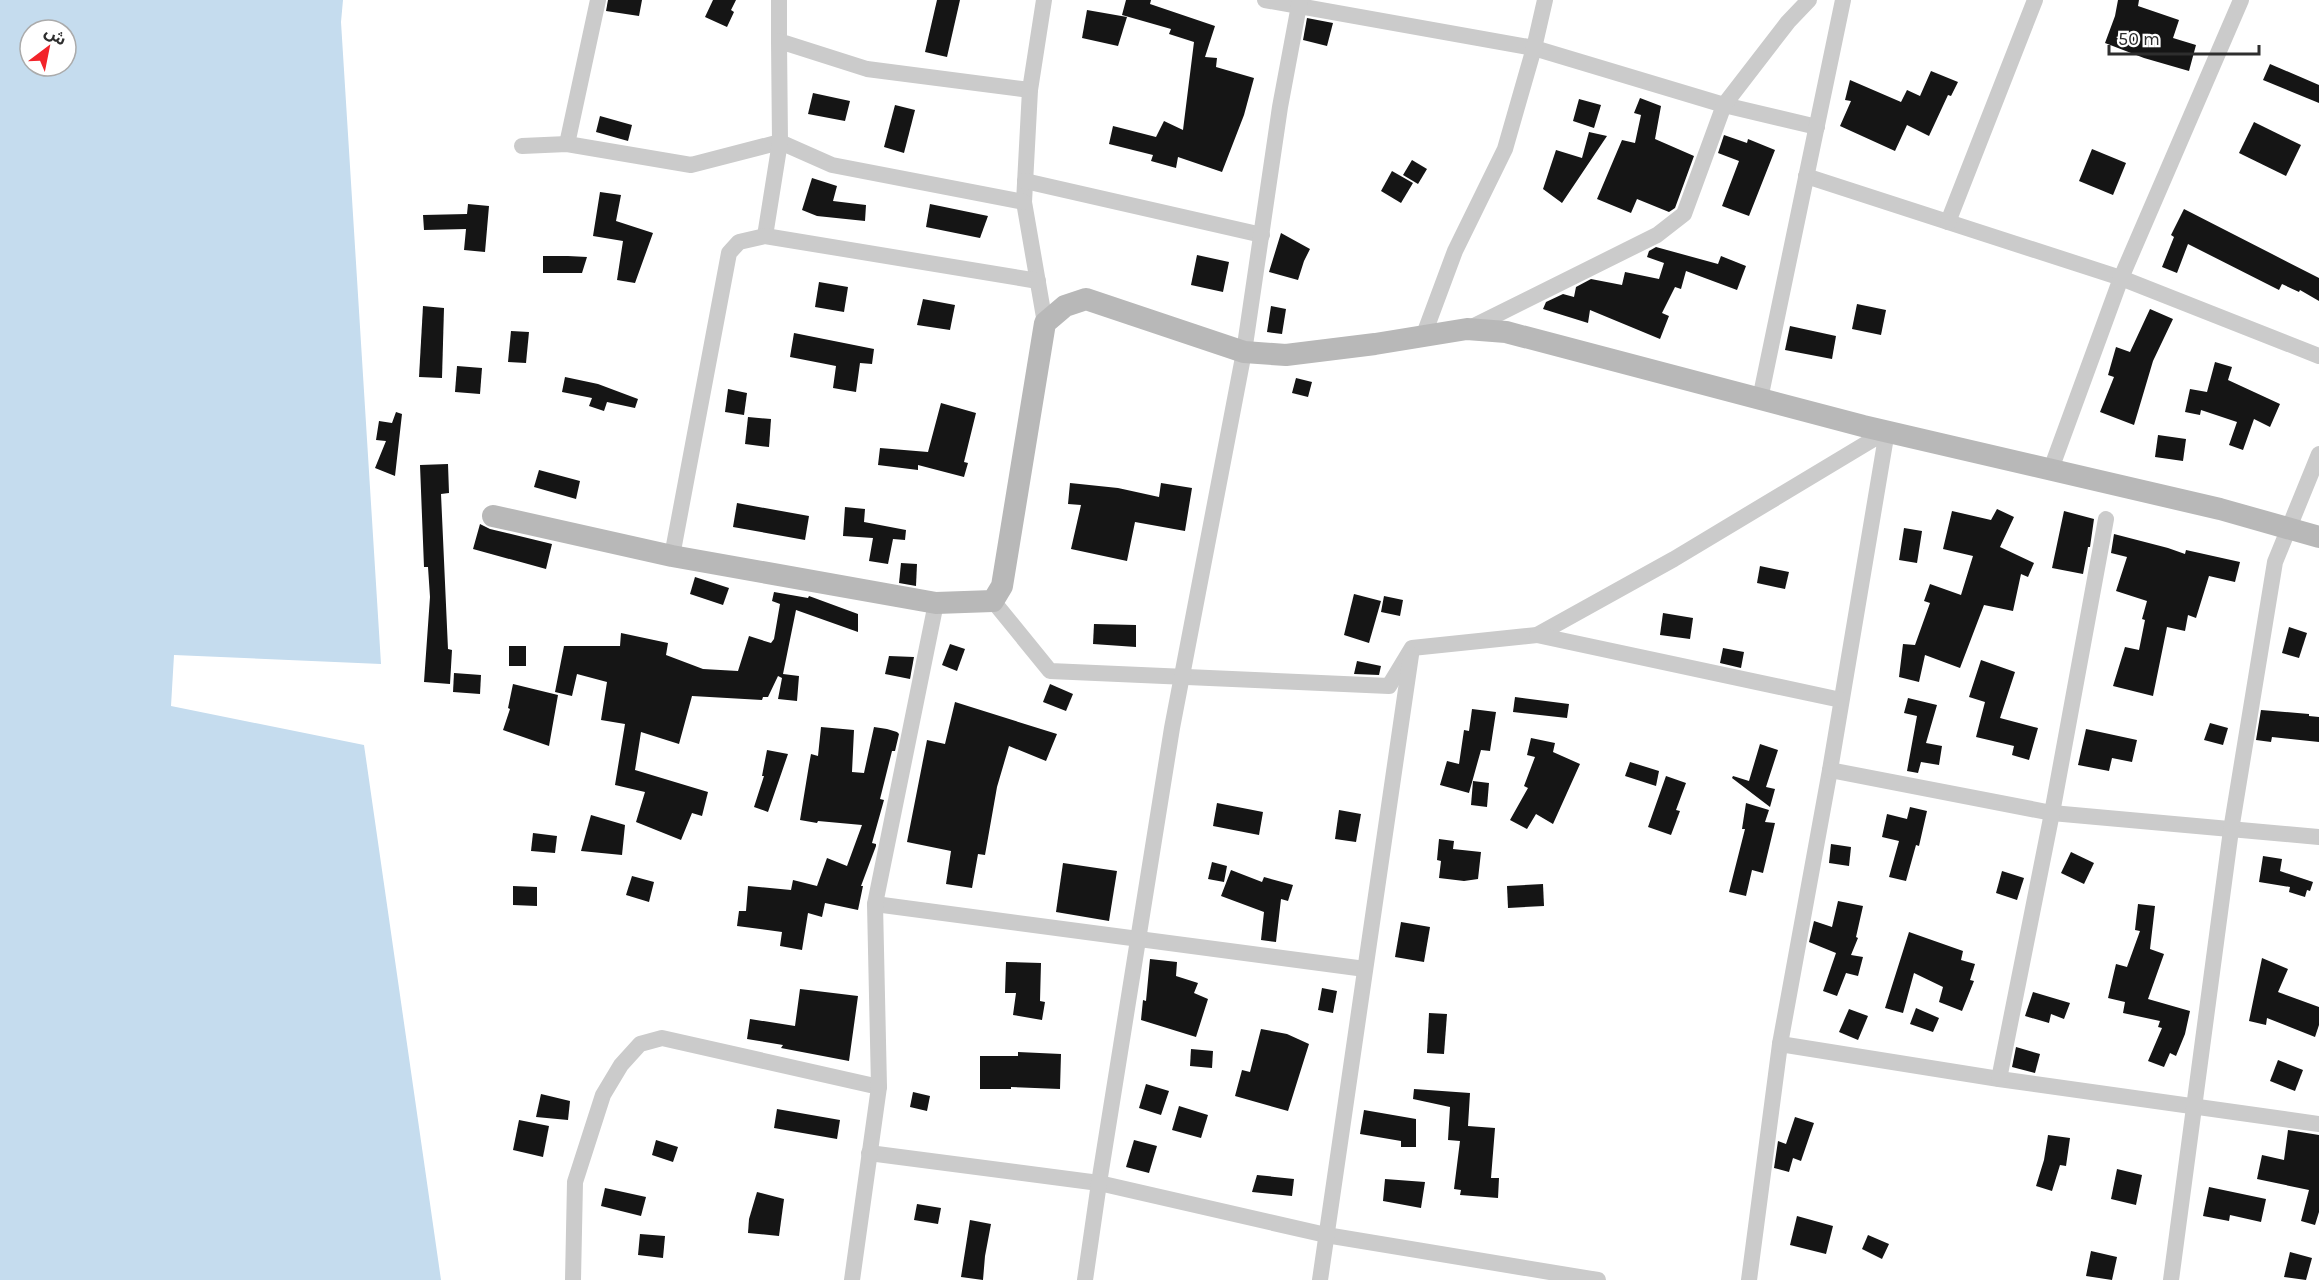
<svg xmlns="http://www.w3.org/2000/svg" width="2319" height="1280" viewBox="0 0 2319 1280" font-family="Karla,'Noto Sans Arabic',sans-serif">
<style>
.water{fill:#c5dcee;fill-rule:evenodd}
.building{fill:#151515}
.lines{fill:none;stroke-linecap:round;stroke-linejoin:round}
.street{stroke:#cbcbcb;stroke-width:16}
.secondary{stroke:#b8b8b8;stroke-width:22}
</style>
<rect width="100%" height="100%" fill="#fff"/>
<path class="water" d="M0,0H343L341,22L381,664L174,655L171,706L364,745L441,1280H0ZM30,30H66V66H30Z"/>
<g class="building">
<polygon points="608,0 642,0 639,16 606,11"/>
<polygon points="713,0 736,0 731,10 734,12 727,27 705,17"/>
<polygon points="937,0 960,0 947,57 925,52"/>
<polygon points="1126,0 1151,0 1150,4 1215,26 1205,57 1217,58 1216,67 1254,78 1244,115 1222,172 1178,157 1176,168 1151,161 1153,155 1109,144 1113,126 1156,137 1164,121 1183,130 1194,42 1169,34 1171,29 1122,15"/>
<polygon points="2118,0 2139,0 2138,6 2179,20 2173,38 2196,45 2189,71 2144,58 2105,43 2115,16"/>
<polygon points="1087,10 1127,17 1118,46 1082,38"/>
<polygon points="1307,18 1333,23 1327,46 1303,40"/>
<polygon points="2270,64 2319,85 2319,103 2263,80"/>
<polygon points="1931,71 1958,82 1951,96 1948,95 1929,136 1907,125 1895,151 1840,126 1851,101 1845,100 1850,80 1901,102 1907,90 1920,96"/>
<polygon points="813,93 850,101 845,121 808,114"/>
<polygon points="1640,98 1661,106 1655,139 1694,156 1675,208 1669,212 1637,199 1631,213 1597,199 1622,140 1635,143 1641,115 1634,113"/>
<polygon points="1579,99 1601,105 1594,128 1573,121"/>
<polygon points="895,105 915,110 904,153 884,147"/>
<polygon points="600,116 632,125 628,141 596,132"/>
<polygon points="2254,122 2301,145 2286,176 2239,153"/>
<polygon points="1589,132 1607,136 1562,203 1543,189 1556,150 1582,158"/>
<polygon points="1724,135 1747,143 1748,139 1775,150 1749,216 1722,206 1739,161 1718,153"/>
<polygon points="2092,149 2126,163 2113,195 2079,181"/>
<polygon points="1412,160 1427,169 1418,184 1403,175"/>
<polygon points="1392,171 1413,183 1401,203 1381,191"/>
<polygon points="812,178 837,186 833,201 866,205 865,221 817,216 802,210"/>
<polygon points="600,192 621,195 616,221 653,233 635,283 617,280 623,241 593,236"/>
<polygon points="468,204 489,206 485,252 464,250 466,229 424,230 423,215 467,214"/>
<polygon points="930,204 988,216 980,238 926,227"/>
<polygon points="2184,209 2319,278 2319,301 2300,290 2299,292 2282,284 2279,290 2188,244 2177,273 2162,267 2174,237 2171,235"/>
<polygon points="1281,233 1310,249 1304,261 1298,280 1269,272"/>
<polygon points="1656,247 1718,264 1721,256 1746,266 1737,290 1686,271 1681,289 1675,287 1662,313 1669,316 1660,339 1590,310 1588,323 1543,309 1546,302 1563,294 1574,297 1576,287 1591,279 1622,285 1625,272 1659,279 1664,263 1647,257 1649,251"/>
<polygon points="1197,255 1229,262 1223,292 1191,285"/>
<polygon points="543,256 568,256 587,257 582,273 543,273"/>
<polygon points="819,282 848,287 844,312 815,307"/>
<polygon points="923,299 955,305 950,330 917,325"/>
<polygon points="1857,304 1886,310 1881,335 1852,329"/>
<polygon points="423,306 444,308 442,378 419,377"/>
<polygon points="1271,306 1286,309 1282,334 1267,332"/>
<polygon points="2150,309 2173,319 2153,361 2134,425 2100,412 2114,377 2108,375 2116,347 2130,352"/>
<polygon points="1790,326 1836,336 1832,359 1785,350"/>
<polygon points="511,331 529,332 526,363 508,362"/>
<polygon points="794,333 874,349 872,364 860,363 856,392 833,388 836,366 790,357"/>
<polygon points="2215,362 2232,367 2228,380 2280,404 2270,427 2254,419 2243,450 2229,445 2237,422 2201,410 2200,415 2185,412 2190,389 2207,392"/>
<polygon points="457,366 482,368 480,394 455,392"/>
<polygon points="565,377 598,384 638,399 635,408 607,402 604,411 589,406 592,398 562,392"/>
<polygon points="1296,378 1312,382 1308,397 1292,393"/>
<polygon points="728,389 747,393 744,415 725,412"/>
<polygon points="941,403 976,413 964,462 968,463 964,477 918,465 918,470 878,465 880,448 928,452"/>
<polygon points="396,412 402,414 395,476 375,468 386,441 376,440 379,421 392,423"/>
<polygon points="748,417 771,419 769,447 745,444"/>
<polygon points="2158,435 2186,439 2183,461 2155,457"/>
<polygon points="448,464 449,493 441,494 448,649 452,650 450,684 424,682 430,597 428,567 424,567 420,465"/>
<polygon points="539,470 580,481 576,499 534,487"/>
<polygon points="1070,483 1118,488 1159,497 1161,483 1192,488 1185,531 1135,522 1127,561 1071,549 1081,505 1068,504"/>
<polygon points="737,503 809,516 805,540 733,527"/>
<polygon points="845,507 865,509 864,522 906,530 905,540 893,539 888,564 869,561 873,538 843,536"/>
<polygon points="1997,509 2014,517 2000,547 2034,563 2028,577 2021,574 2013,611 1984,605 1960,668 1925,655 1919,682 1899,677 1903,644 1915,645 1930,603 1924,601 1930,584 1961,595 1973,556 1943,549 1952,511 1991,520"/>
<polygon points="2064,511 2094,519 2090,547 2088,547 2083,574 2052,568"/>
<polygon points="480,524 490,529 552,544 546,569 473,549"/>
<polygon points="1904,528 1922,531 1917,563 1899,560"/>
<polygon points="2114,534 2168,548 2185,554 2186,550 2240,562 2235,582 2209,576 2196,618 2188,615 2185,631 2167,627 2153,696 2113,686 2125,647 2139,650 2145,620 2142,619 2147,601 2116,591 2127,557 2111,553"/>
<polygon points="901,563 917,564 916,586 899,583"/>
<polygon points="1760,566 1789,572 1785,589 1757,583"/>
<polygon points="695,577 729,588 723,605 690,594"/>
<polygon points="774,592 808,598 809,596 858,614 858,632 796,610 783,674 799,676 797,701 778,699 782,678 778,676 768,697 763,697 762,700 692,696 679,744 641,732 635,770 708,792 702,816 692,813 681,840 636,822 645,792 615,785 625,724 601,720 607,682 577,674 572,696 555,692 564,646 620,646 621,633 668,643 666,655 703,669 738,671 749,636 771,643 774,639 780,604 772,601"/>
<polygon points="1354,594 1381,601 1369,643 1344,635"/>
<polygon points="1384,596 1403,600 1400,616 1381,612"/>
<polygon points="1663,613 1693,618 1690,639 1660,635"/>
<polygon points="1094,624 1136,625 1136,647 1093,644"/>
<polygon points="2289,627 2307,633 2299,658 2282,653"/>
<polygon points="950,644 965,649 957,671 942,665"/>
<rect x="509" y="646" width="17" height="20"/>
<polygon points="1723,648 1744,652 1741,668 1720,663"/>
<polygon points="889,656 914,657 910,679 885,674"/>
<polygon points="1981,660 2015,672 2000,718 2038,728 2029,760 2012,755 2014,746 1976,737 1985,702 1969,697"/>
<polygon points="1357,661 1381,666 1379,675 1354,674"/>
<polygon points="454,673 481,675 480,694 453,692"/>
<polygon points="513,684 558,695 549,746 503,730 510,709 508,708"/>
<polygon points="1050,684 1073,694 1066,711 1043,702"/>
<polygon points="1515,697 1569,704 1567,718 1513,712"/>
<polygon points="1908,698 1937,705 1926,743 1942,746 1939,765 1921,762 1918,773 1907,771 1917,716 1904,713"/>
<polygon points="955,702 1057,734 1046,761 1009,746 997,787 985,855 978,854 972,888 946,884 951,851 907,842 927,740 945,744"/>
<polygon points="1472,709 1496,712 1490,751 1481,750 1469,793 1440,785 1447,761 1459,764 1464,730 1469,731"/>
<polygon points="2261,710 2309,714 2309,716 2319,717 2319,742 2272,737 2271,742 2256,740"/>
<polygon points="2210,723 2228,728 2223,745 2204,740"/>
<polygon points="821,727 854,730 852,772 864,773 874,727 887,729 897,732 899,734 895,751 892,751 880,799 884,800 872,843 876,844 876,846 861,886 863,886 858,910 825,903 822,917 808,913 802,950 780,946 782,932 737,926 739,911 746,911 748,886 791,890 793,880 817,886 827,858 847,866 862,825 818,821 817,823 800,820 809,765 811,754 818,756"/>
<polygon points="2086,729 2137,740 2132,762 2112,758 2109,771 2078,765"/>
<polygon points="1531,738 1555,743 1553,752 1580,764 1553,824 1536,814 1527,829 1510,820 1528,788 1524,786 1535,757 1527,755"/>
<polygon points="1760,744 1778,750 1766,787 1775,789 1770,807 1732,778 1733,776 1749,781"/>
<polygon points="767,750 788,754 768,812 754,807 764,776 762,776"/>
<polygon points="1630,762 1659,771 1656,786 1625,776"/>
<polygon points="1666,776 1686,783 1676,810 1680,811 1671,835 1648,827"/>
<polygon points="1473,781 1489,783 1487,807 1471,805"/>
<polygon points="1217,803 1263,812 1259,835 1213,826"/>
<polygon points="1746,803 1769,810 1765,822 1775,823 1763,873 1752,870 1746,896 1729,892 1745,829 1742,829"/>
<polygon points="1910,807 1927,811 1919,846 1916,845 1906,881 1889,877 1899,841 1882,837 1887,814 1907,819"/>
<polygon points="1339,810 1361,814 1356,842 1335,839"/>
<polygon points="591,815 625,825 622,855 581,851"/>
<polygon points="533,833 557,836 555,853 531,851"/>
<polygon points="1439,839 1454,841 1453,849 1481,852 1478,879 1464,881 1439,878 1441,861 1437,860"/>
<polygon points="1831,844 1851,847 1849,866 1829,863"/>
<polygon points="2071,852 2094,863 2084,884 2061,873"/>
<polygon points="2263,856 2282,859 2280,871 2313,882 2310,891 2307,890 2305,897 2289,892 2290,887 2259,882"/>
<polygon points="1212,862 1227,866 1224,882 1208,879"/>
<polygon points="1063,863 1117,871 1109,921 1056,912"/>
<polygon points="1231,870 1262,882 1264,877 1293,885 1288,901 1281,899 1276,942 1261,940 1264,912 1221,896"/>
<polygon points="2002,871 2024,878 2017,900 1996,893"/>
<polygon points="632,876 654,882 649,902 626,895"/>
<polygon points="1543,884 1544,906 1508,908 1507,886"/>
<polygon points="513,886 537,887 537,906 513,905"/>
<polygon points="1838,901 1863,906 1856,937 1858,938 1851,955 1863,957 1858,976 1846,973 1837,996 1823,991 1836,953 1809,942 1814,921 1832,927"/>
<polygon points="2138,904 2155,906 2150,949 2164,954 2148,999 2190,1011 2185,1034 2176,1056 2170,1053 2164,1067 2148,1061 2162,1028 2158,1027 2160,1021 2123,1013 2125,1002 2108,998 2116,964 2127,967 2140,931 2135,930"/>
<polygon points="1401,922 1430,927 1424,962 1395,957"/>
<polygon points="1909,932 1963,951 1961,960 1975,964 1970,980 1974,981 1962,1011 1939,1002 1943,987 1914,973 1903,1013 1885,1008"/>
<polygon points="2262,958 2288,969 2278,992 2319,1007 2319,1025 2315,1037 2267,1018 2266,1025 2249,1021"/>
<polygon points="1150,959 1177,962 1176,976 1198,983 1194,993 1208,999 1196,1037 1141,1020 1143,1000 1146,1001"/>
<polygon points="1006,962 1041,963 1040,1001 1045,1002 1042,1020 1013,1015 1016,993 1005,993"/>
<polygon points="1322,988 1337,991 1333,1013 1318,1010"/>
<polygon points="800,989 858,996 849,1061 781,1048 783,1045 747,1039 750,1019 795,1026"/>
<polygon points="2033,992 2070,1003 2064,1019 2051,1014 2049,1023 2025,1016"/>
<polygon points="1916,1008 1939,1018 1933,1032 1910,1024"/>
<polygon points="1849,1009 1868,1016 1858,1040 1839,1032"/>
<polygon points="1429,1013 1447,1014 1444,1054 1427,1053"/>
<polygon points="1261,1029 1287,1034 1309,1044 1288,1111 1235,1096 1242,1070 1250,1072"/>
<polygon points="2016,1047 2040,1054 2035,1073 2012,1067"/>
<polygon points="1191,1049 1213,1051 1212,1068 1190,1066"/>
<polygon points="1018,1052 1061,1054 1060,1089 1011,1087 1011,1089 980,1089 980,1056 1018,1056"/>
<polygon points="2278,1060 2303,1070 2295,1091 2270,1081"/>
<polygon points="1146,1084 1169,1091 1161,1115 1139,1108"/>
<polygon points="1414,1089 1470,1093 1468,1126 1495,1128 1491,1178 1499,1178 1498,1198 1460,1195 1461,1190 1454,1189 1460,1141 1448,1140 1450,1107 1413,1099"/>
<polygon points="913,1092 930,1096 927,1111 910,1107"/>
<polygon points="541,1094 570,1101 568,1120 536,1117"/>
<polygon points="1179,1106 1208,1115 1201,1138 1172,1130"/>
<polygon points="777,1109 840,1120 837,1139 774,1128"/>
<polygon points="1364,1110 1416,1119 1416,1147 1401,1147 1401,1141 1360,1134"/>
<polygon points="1795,1117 1814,1123 1801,1161 1793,1158 1789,1172 1774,1168 1778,1141 1786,1144"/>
<polygon points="519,1120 549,1126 543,1157 513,1150"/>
<polygon points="2288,1130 2319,1135 2319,1212 2315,1225 2301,1221 2309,1190 2257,1179 2262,1155 2284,1160"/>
<polygon points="2048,1135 2070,1138 2066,1166 2060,1165 2052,1191 2036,1186 2044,1160"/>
<polygon points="656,1140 678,1147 673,1162 652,1155"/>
<polygon points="1134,1140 1157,1146 1149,1173 1126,1167"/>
<polygon points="2117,1169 2142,1175 2136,1205 2111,1199"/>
<polygon points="1257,1175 1294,1179 1292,1196 1252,1192"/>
<polygon points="1385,1179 1425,1182 1421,1208 1383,1201"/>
<polygon points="2209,1187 2266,1199 2261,1222 2230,1215 2229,1221 2203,1216"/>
<polygon points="605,1188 646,1197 641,1216 601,1206"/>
<polygon points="757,1192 784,1199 779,1236 748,1233 749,1219"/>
<polygon points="917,1204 941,1208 938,1224 914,1220"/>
<polygon points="1797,1216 1833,1226 1826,1254 1790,1245"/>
<polygon points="970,1220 991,1224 985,1256 983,1280 961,1277"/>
<polygon points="640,1234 665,1236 663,1258 638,1255"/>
<polygon points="1868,1235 1889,1244 1882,1259 1862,1249"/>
<polygon points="2091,1251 2117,1257 2112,1280 2086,1276"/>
<polygon points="2290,1252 2312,1258 2306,1280 2284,1277"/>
</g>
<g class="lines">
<g class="street">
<polyline points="779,0 779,41 867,69 1030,90"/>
<polyline points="1044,0 1030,90 1024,202 1045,323"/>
<polyline points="1265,0 1534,48 1724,105 1817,127"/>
<polyline points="567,144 598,0"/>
<polyline points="522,146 567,144 691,165 780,142 832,165 1024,202"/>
<polyline points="1806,176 2121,278 2319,356"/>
<polyline points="1025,181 1262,235"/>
<polyline points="1948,222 2035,0"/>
<polyline points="765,236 780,142 779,41"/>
<polyline points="1468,329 1657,235 1684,214 1724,105 1788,22 1809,0"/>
<polyline points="1423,337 1455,251 1505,149 1534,48 1545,0"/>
<polyline points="1760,399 1843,0"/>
<polyline points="2051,469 2121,278 2241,0"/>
<polyline points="672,556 729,253 739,242 765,236 1038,281"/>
<polyline points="993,601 1050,671 1389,686 1412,648 1537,635 1674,559 1887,431 1830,770 1780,1044 1749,1280"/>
<polyline points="1537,635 1841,700"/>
<polyline points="1830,770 2052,813 2319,837"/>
<polyline points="875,904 1365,969"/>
<polyline points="1780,1044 1999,1079 2319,1124"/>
<polyline points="1999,1079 2052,813 2106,519"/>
<polyline points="869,1153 1099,1183 1326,1235 1598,1280"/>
<polyline points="573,1280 575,1182 603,1095 621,1065 640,1044 662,1038 879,1087"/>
<polyline points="852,1280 879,1087 875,904 936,603"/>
<polyline points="1085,1280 1099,1183 1172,728 1244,352 1280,107 1300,0"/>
<polyline points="1320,1280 1411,655"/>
<polyline points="2171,1280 2231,830 2275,562 2319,454"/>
</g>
<polyline class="secondary" points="493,516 672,556 936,603 993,601 1002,586 1045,323 1065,306 1086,299 1244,352 1286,355 1375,344 1467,329 1506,332 1863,426 2220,509 2319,537"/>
</g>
<g transform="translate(48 48) rotate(32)"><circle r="28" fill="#ffffff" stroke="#ababab" stroke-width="1.5"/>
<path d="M0-4.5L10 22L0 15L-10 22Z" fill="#f2232a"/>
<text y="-9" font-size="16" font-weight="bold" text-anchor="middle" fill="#2e2e2e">ش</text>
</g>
<path d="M2109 45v9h150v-9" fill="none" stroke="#2e2e2e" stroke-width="3"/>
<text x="2118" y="45" font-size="18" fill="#2e2e2e" stroke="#ffffff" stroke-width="4.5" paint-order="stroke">50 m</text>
</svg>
